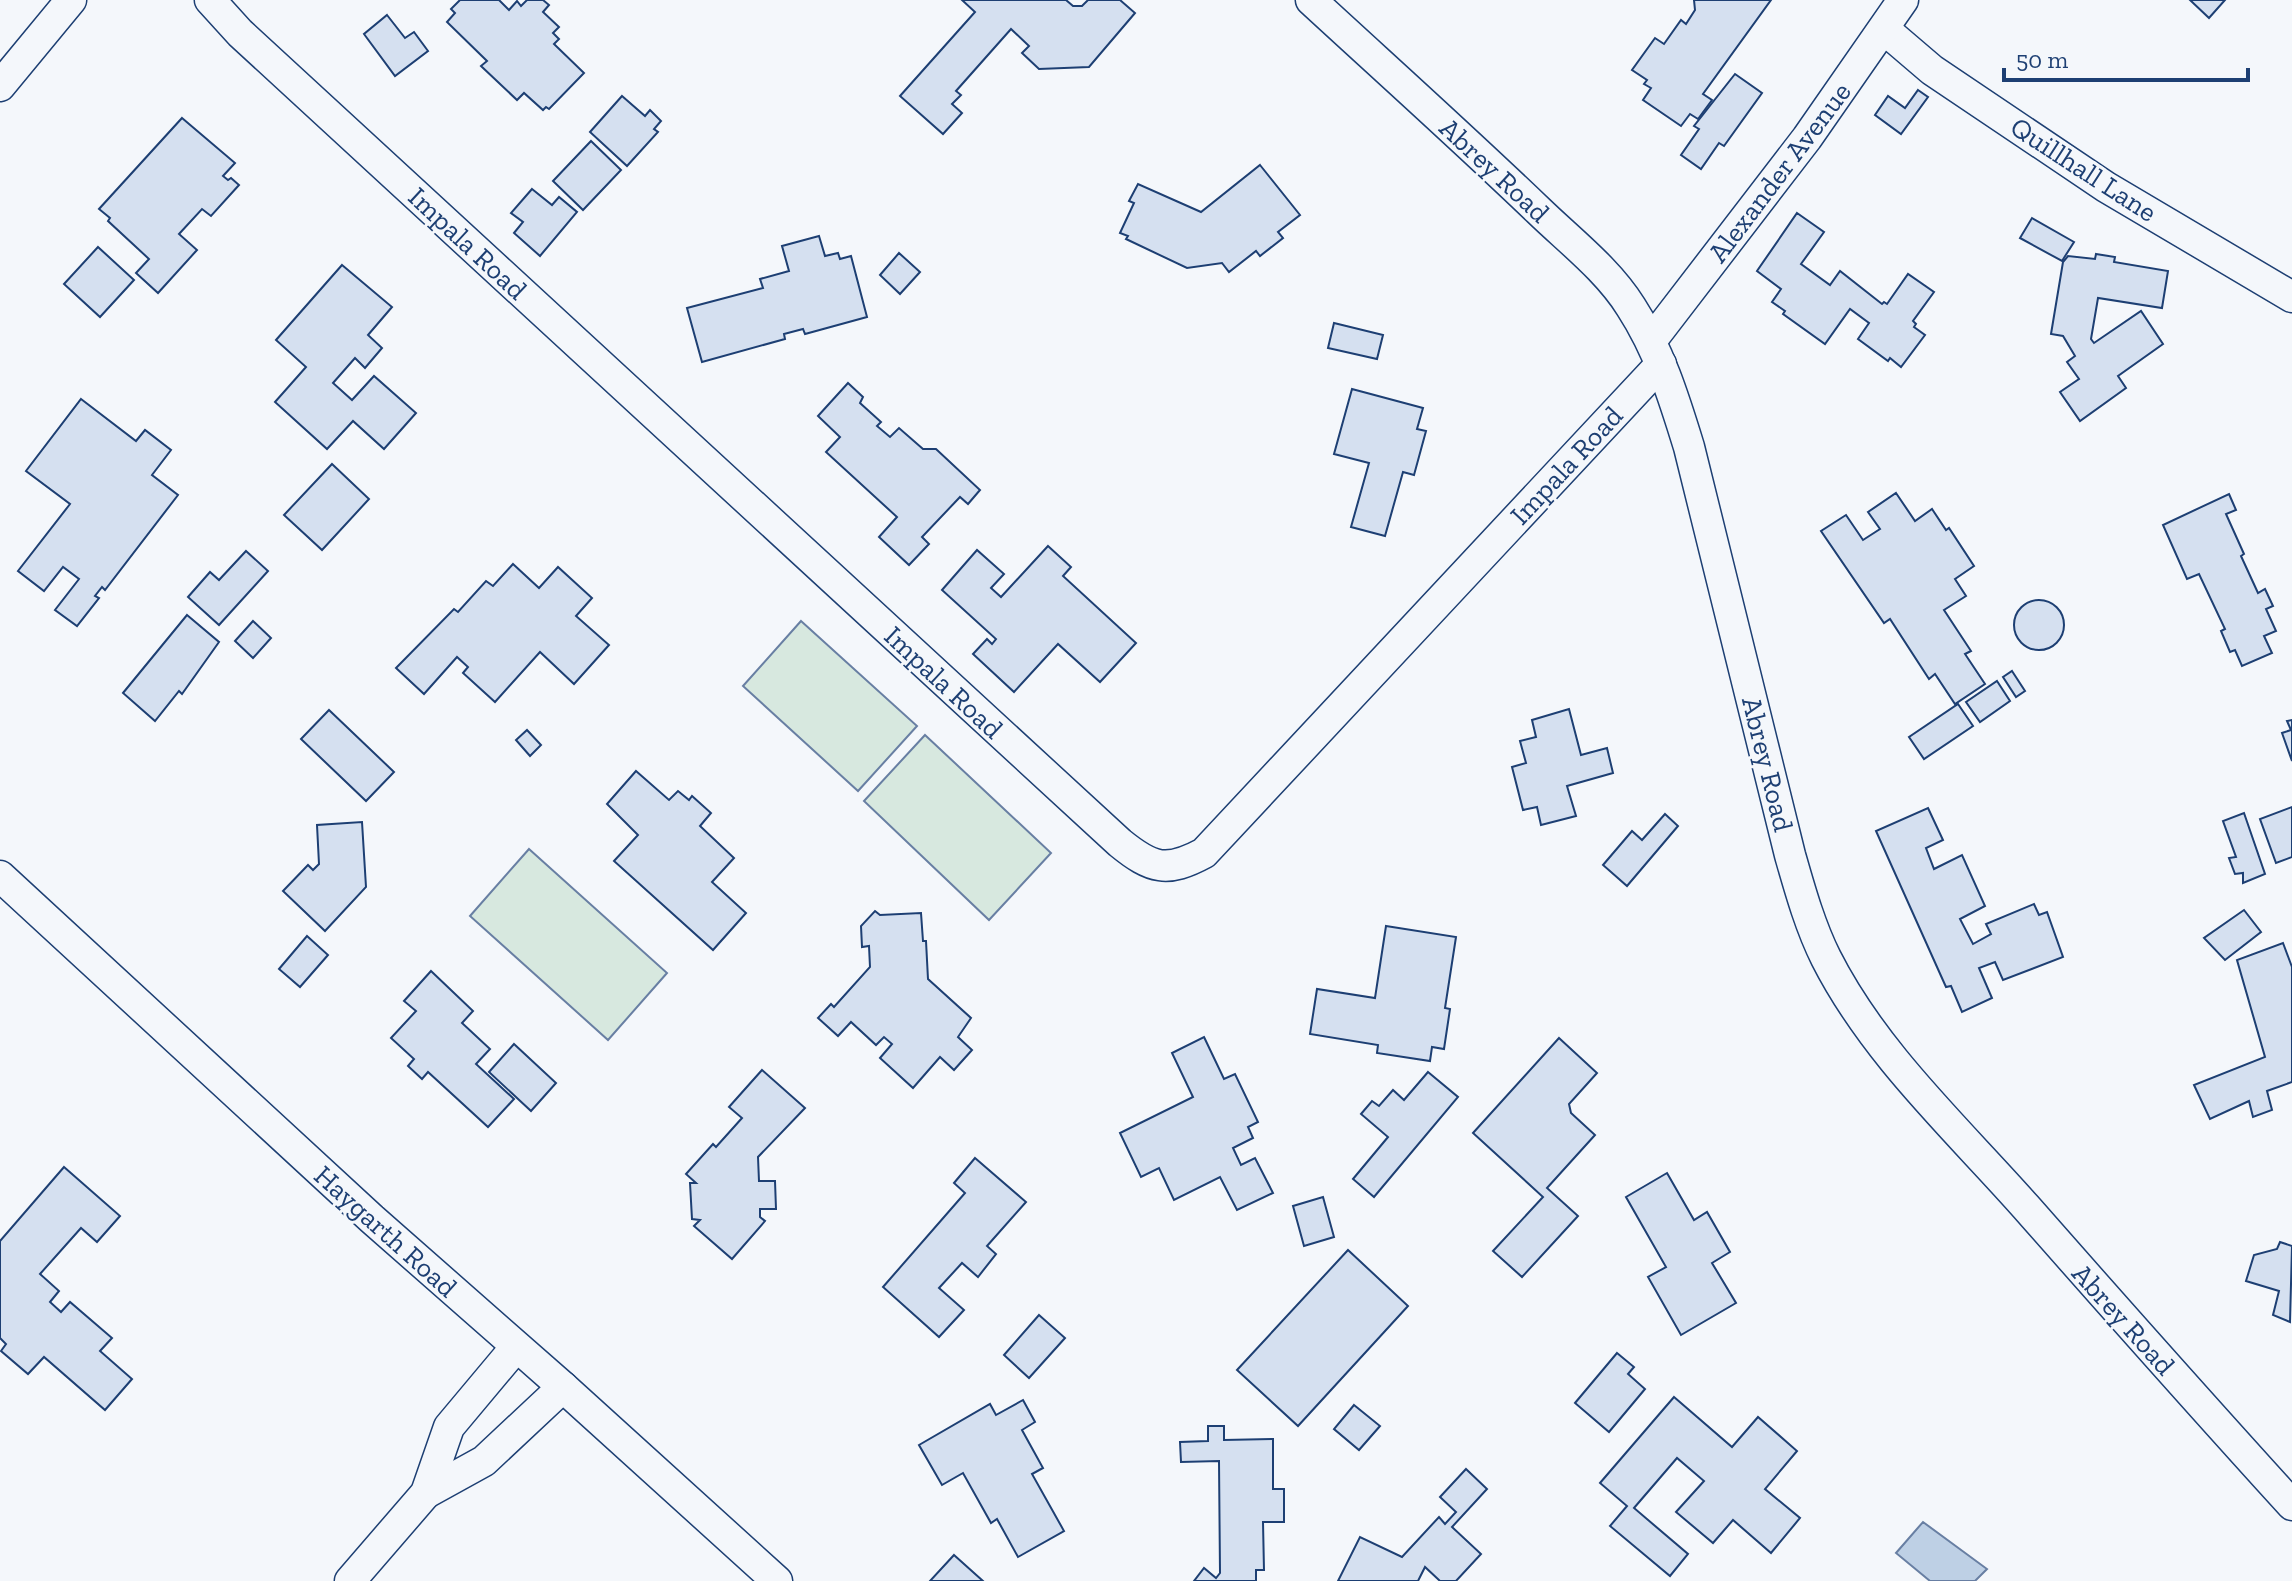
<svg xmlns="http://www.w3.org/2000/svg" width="2292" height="1581" viewBox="0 0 2292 1581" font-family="'Zilla Slab',serif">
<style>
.green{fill:#d7e8df;stroke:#687fa3;stroke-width:2}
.water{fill:#bed0e5;stroke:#687fa3;stroke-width:2}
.building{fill:#d5e0f0;stroke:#1d3f73;stroke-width:2}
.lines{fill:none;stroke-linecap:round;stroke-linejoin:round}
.minor-casing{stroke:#1d3f73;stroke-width:33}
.minor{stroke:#f4f7fb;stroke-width:30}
.labels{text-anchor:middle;stroke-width:6;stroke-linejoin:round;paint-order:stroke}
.street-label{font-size:28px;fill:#1d3f73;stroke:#f4f7fb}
</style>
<rect width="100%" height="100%" fill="#f4f7fb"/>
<g class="green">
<polygon points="801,621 917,726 858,791 743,686"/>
<polygon points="925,735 1051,853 989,920 864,801"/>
<polygon points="529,849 667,973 608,1040 470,916"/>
</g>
<polygon class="water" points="1923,1522 1987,1569 1975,1581 1930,1581 1896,1553"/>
<g class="building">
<polygon points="460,0 499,0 509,10 517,1 521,6 527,0 543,0 549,5 543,12 559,27 553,33 559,39 554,44 584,73 549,109 546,107 543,110 524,93 517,100 481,66 487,61 447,22 455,13 451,9"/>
<polygon points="962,0 1066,0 1073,6 1082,6 1088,0 1120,0 1135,13 1089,67 1039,69 1022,53 1029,46 1011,29 956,91 961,95 952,104 962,113 943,134 900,96 975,12"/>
<polygon points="1694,0 1771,0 1703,94 1712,100 1698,119 1690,114 1681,126 1643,100 1651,88 1644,84 1647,80 1632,70 1655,38 1664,44 1681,20 1686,24 1695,10"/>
<polygon points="2190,0 2225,0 2209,18"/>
<polygon points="387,15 405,38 414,32 428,51 395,76 364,34"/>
<polygon points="1735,74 1762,93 1724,146 1719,143 1701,169 1681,155 1699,129 1694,126"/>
<polygon points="1918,90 1928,97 1901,134 1875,115 1888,96 1905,108"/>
<polygon points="622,96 645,116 650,110 661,121 654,129 658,132 627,166 590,132"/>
<polygon points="182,118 235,163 223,176 228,180 231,178 239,185 211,216 202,209 179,234 197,250 158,293 136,273 149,259 108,221 110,218 99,209"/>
<polygon points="591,141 621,170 583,210 553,181"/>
<polygon points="1260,165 1300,215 1278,232 1283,238 1260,256 1256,251 1229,272 1222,263 1187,268 1126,239 1128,236 1120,233 1134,203 1129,201 1138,184 1201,212"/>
<polygon points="532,189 552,205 559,197 577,212 540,256 514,233 523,222 511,213"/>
<polygon points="1797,213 1824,232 1801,264 1830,285 1840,271 1882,304 1884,302 1887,304 1908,274 1934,292 1913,321 1916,324 1914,327 1925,335 1901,367 1890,358 1888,361 1858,339 1869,323 1850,309 1825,344 1783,314 1785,311 1772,302 1781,289 1757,271"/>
<polygon points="2032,218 2074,242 2062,261 2020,238"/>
<polygon points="819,236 825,256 838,253 840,259 851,256 867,317 805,334 803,329 784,334 785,339 702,362 687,308 763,288 760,279 789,271 782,246"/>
<polygon points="98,247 134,280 100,317 64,284"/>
<polygon points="899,253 920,272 900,294 880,275"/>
<polygon points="2096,254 2115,257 2114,262 2168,271 2162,308 2098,298 2091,339 2094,343 2141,311 2163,344 2118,376 2126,388 2080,421 2060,392 2079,379 2067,362 2075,356 2063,336 2051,334 2063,262 2068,256 2095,259"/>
<polygon points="342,265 392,307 368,335 382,348 365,368 355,358 333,383 352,400 374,376 416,413 384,449 353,421 327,449 275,402 306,367 276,340"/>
<polygon points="1334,323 1383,335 1377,359 1328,348"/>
<polygon points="848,383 863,397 860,403 881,422 877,426 890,437 899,428 923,449 936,449 980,490 968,504 960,497 922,537 929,544 909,565 879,537 897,517 826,452 840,437 818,416"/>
<polygon points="1352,389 1423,408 1417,429 1426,431 1414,475 1403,472 1385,536 1351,527 1369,463 1334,454"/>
<polygon points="81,399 136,441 145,430 171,450 152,475 178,495 105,590 102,587 95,596 99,598 77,626 55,610 79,579 63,567 44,591 18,571 70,504 26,471"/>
<polygon points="332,464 369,499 322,550 284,515"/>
<polygon points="1896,493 1915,521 1932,509 1946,530 1949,528 1974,566 1955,579 1966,596 1944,610 1971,651 1965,654 1985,684 1955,704 1935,674 1929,679 1890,619 1884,623 1821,531 1846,515 1863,540 1880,529 1868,512"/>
<polygon points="2229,494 2236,510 2226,514 2244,554 2241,556 2258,593 2265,589 2273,606 2266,609 2276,631 2264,636 2272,653 2242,666 2235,650 2230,652 2221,631 2225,629 2199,574 2187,579 2163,525"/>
<polygon points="1048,546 1071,567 1063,576 1136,643 1100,682 1058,644 1014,692 973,654 987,639 992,644 996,639 942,590 977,550 1004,574 991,588 1001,597"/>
<polygon points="246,551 268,571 219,625 188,597 210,572 219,580"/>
<polygon points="513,564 539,588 558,567 592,598 576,616 609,645 574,684 540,652 495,702 463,673 468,667 457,657 424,694 396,668 454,609 458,612 486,581 493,586"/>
<circle cx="2039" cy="625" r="25"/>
<polygon points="187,615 219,642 182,694 179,691 155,721 123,693"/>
<polygon points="253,621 271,638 253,658 235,641"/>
<polygon points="2012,671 2025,691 2016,697 2003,677"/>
<polygon points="1997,681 2010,701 1980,722 1966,702"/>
<polygon points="1958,704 1973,726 1924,759 1909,737"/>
<polygon points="1569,709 1581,755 1607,748 1613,773 1567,786 1576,816 1541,825 1537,807 1523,810 1512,767 1526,763 1520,741 1536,737 1532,720"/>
<polygon points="329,710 394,772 366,801 301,739"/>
<polygon points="2292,720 2292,761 2282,733 2291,730 2287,721"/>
<polygon points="527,730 541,745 530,756 516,740"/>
<polygon points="636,771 669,800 678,791 689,800 692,796 711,813 700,826 734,858 712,882 746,913 713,950 614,861 638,835 607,804"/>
<polygon points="2292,807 2292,857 2276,863 2260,819"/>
<polygon points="1928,808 1943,840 1926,848 1934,869 1962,855 1985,906 1960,919 1973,944 1991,934 1986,924 2034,904 2039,915 2047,912 2063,957 2003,980 1995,962 1979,968 1992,998 1962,1012 1951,986 1946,987 1876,831"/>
<polygon points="2244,813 2265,874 2243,883 2243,873 2235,874 2229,858 2236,857 2223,821"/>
<polygon points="1665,814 1678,826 1627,886 1603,865 1632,831 1642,840"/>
<polygon points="362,822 366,887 325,931 283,891 308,865 313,870 319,864 317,825"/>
<polygon points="2244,910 2261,932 2225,960 2204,938"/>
<polygon points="875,911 880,915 921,913 923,941 926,941 928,979 971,1018 958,1037 972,1050 954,1070 940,1057 913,1088 880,1058 892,1044 884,1037 876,1045 851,1022 838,1036 818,1018 831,1004 834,1007 870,967 869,946 862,947 861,926"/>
<polygon points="1386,926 1456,937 1445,1008 1450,1009 1444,1049 1432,1047 1430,1061 1377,1053 1378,1045 1310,1034 1317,989 1375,998"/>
<polygon points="307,936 328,955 300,987 279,969"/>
<polygon points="2283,943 2292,967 2292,1082 2267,1091 2272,1110 2253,1117 2249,1101 2210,1119 2194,1085 2265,1057 2237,960"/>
<polygon points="431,971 473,1011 462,1023 490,1049 476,1064 514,1099 488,1127 428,1072 422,1079 408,1066 414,1059 391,1038 416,1011 404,1001"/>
<polygon points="1204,1037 1224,1079 1235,1074 1258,1122 1248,1127 1253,1138 1233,1148 1241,1165 1255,1158 1273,1193 1237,1210 1220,1177 1174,1200 1159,1168 1141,1177 1120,1133 1193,1097 1172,1053"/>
<polygon points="1559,1038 1597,1073 1569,1104 1571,1113 1595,1135 1547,1188 1578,1216 1522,1277 1493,1251 1543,1197 1473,1133"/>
<polygon points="514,1044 556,1083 531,1111 489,1072"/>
<polygon points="762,1070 805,1108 758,1157 759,1181 775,1181 776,1209 760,1209 760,1217 765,1221 732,1259 694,1226 700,1220 692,1219 690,1183 696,1183 686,1174 713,1144 716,1147 742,1118 729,1107"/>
<polygon points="1428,1072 1458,1097 1374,1197 1353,1179 1388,1137 1361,1114 1372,1101 1379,1106 1393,1090 1404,1100"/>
<polygon points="975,1158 1026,1202 987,1246 996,1254 978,1277 962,1263 939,1288 964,1310 939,1337 883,1287 965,1193 954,1183"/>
<polygon points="64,1167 120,1216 97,1242 81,1228 40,1274 59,1291 50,1302 61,1312 70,1302 112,1338 100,1351 132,1379 105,1410 44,1357 28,1374 1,1351 6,1344 0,1338 0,1241"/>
<polygon points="1667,1173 1694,1220 1707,1212 1730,1252 1712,1263 1736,1303 1681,1335 1648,1277 1666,1267 1626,1197"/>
<polygon points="1323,1197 1334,1237 1304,1246 1293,1206"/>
<polygon points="2280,1242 2292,1246 2290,1322 2273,1315 2279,1291 2246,1281 2254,1255 2277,1249"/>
<polygon points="1348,1250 1408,1306 1298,1426 1237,1370"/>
<polygon points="1039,1315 1065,1338 1029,1378 1004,1355"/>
<polygon points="1617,1353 1634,1367 1628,1374 1645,1389 1609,1432 1575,1403"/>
<polygon points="1674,1397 1732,1447 1758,1417 1797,1451 1765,1489 1800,1518 1771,1553 1733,1520 1713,1543 1676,1512 1704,1481 1677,1458 1634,1508 1688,1554 1670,1576 1610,1526 1627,1506 1600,1483"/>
<polygon points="1023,1400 1035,1422 1022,1430 1043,1468 1032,1474 1064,1531 1018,1557 997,1519 991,1523 963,1473 942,1485 919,1445 990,1404 996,1415"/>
<polygon points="1354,1405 1380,1426 1359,1450 1334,1429"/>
<polygon points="1208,1426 1224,1426 1224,1440 1273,1439 1273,1489 1284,1489 1284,1522 1263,1522 1264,1570 1256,1570 1256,1581 1194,1581 1204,1568 1216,1578 1220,1573 1219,1461 1181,1462 1180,1442 1208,1441"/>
<polygon points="1466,1469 1487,1489 1452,1527 1481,1554 1456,1581 1440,1581 1425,1567 1418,1581 1338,1581 1360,1537 1402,1557 1439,1517 1445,1524 1456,1512 1440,1497"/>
<polygon points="954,1555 983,1581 930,1581"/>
</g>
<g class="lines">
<defs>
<g id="minor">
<path d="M210,0L240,33L1120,843C1152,869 1167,873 1204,853L1661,364"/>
<path d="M1311,0C1387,70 1464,139 1539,211C1570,241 1608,270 1631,307C1659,350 1674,398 1689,447L1790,855C1800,890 1810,926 1826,958C1874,1053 1957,1129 2026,1207C2114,1307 2202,1406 2292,1505"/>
<polyline points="1884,29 1932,70 2106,187 2292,297"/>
<polyline points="0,86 71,0"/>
<polyline points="1651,341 1807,138 1903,0"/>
<polyline points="0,876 372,1219 563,1387 777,1581"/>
<polyline points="426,1493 484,1461 563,1387"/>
<polyline points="350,1581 426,1493 449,1427 516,1347"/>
</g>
</defs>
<use href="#minor" class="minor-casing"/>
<use href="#minor" class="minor"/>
</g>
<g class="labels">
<g class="street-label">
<text transform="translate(2084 169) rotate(33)" y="10">Quillhall Lane</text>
<text transform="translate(1495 170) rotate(43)" y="10">Abrey Road</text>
<text transform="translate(1779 172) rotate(-53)" y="10">Alexander Avenue</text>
<text transform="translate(468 243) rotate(43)" y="10">Impala Road</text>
<text transform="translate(1566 465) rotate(-47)" y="10">Impala Road</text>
<text transform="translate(944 682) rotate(43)" y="10">Impala Road</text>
<text transform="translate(1768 764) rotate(76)" y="10">Abrey Road</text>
<text transform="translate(386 1231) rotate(42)" y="10">Haygarth Road</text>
<text transform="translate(2124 1319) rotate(48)" y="10">Abrey Road</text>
</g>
</g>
<path d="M2004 68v12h244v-12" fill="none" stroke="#1d3f73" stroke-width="4"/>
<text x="2016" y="68" font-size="24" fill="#1d3f73" stroke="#f4f7fb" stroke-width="6" paint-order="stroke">50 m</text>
</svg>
